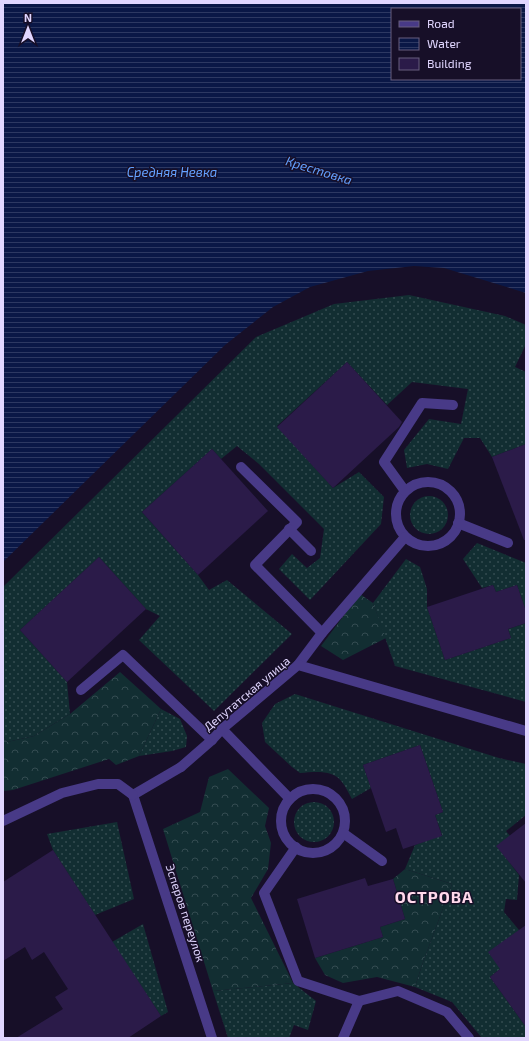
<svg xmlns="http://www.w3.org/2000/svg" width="529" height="1041" viewBox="0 0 529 1041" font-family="'Exo 2',sans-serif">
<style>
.grass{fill:url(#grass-dots)}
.forest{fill:url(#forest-crowns)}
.water{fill:url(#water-rules);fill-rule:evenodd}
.building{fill:#2b1b49}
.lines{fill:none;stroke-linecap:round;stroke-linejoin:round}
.service{stroke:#483a87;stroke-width:10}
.minor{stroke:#483a87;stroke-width:10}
.labels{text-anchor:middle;stroke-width:3;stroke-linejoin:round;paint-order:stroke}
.street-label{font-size:12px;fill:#e1d6ff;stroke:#170f28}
.water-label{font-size:13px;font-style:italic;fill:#64a1ff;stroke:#170f28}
.district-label{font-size:16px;font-weight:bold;letter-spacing:1px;fill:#ffd8eb;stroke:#170f28}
</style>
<defs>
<pattern id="grass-dots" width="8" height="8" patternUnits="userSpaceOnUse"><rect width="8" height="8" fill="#122e32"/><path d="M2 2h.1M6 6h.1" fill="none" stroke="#344c51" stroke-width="1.8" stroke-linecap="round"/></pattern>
<pattern id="forest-crowns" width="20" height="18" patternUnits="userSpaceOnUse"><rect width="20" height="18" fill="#122e32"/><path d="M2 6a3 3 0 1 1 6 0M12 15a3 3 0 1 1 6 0" fill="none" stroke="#344c51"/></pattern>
<pattern id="water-rules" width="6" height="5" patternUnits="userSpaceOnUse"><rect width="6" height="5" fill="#0a1746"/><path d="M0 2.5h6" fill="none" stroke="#2d3862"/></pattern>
</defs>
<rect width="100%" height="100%" fill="#170f28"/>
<g class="grass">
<polygon points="409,295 505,316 526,325 526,344 515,367 526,372 526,444 492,457 480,438 464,438 448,469 427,464 407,468 404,450 429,419 461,424 468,389 412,382 387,405 347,362 277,426 333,488 359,472 384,497 381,524 310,600 279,569 292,554 307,568 320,558 324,529 259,464 237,446 221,459 212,449 142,512 198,575 209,590 227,580 292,634 214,711 139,640 160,616 146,609 99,557 20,630 67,682 70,714 34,736 7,742 3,735 3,587 256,337 334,304"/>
<circle cx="429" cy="515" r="19"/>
<polygon points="477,543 526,563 526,611 517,585 496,592 493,585 482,588 463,559"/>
<polygon points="406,559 420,567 427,589 427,607 445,660 511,638 508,629 526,623 526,702 395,666 373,603"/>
<path d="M295,694L499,758L526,764V815L506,831L510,836L497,846L519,875L517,900L506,899L504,912L519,930L500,969L490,977L526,1027V1038H482L452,1002L415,987L422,965L452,884L405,869L415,845L442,835L435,815L443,812L420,745L363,765L371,788L352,799C349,794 346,787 342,782C333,769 314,772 300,773L292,767L265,742L262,723L275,704Z"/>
<polygon points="161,709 180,719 187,736 186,747 172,751 139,756"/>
<circle cx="314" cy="822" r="20"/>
<polygon points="117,822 134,899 95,915 53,850 47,834"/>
<polygon points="143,924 168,1012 161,1016 112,942"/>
<polygon points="293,983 316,1001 308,1030 294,1025 289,1038 228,1038 213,991"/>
</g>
<g class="forest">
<polygon points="360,594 373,603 386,638 343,660 321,646"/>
<polygon points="120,672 161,709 139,756 116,765 109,759 13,790 3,791 3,735 7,742 34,736 70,714"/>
<polygon points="228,769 269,808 265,826 271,843 268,869 251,898 293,983 213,991 163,829 200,812 209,777"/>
<polygon points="405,869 452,884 422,965 415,987 377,977 343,983 325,975 315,958 383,937 380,927 405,919 393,879"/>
</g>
<path class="water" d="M3,3H526V293L444,268L414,266L368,271L310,287L273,307L225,345L3,562ZM392,9H520V79H392Z"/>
<g class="building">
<polygon points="347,362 402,422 399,427 333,488 277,427"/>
<polygon points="526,444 526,540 524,540 492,457"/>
<polygon points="212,449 268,511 198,575 142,512"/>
<polygon points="99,557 146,609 67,682 20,630"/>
<polygon points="493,585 496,592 517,585 526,611 526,623 508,629 511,638 445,660 427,607"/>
<polygon points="420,745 443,812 435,815 442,836 403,849 396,828 386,832 363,765"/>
<polygon points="526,823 526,883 496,846"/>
<polygon points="53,850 161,1016 128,1038 16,1038 63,1009 55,997 68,989 44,952 32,960 25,947 3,961 3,882"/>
<polygon points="365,878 368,886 393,879 405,919 380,927 383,937 315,958 297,899"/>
<polygon points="526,925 526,1027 490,977 500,969 488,952"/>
</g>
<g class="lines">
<g class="service">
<polyline points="241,467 297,522 255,565 322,633"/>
<circle cx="428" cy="514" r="32"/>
<polyline points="405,491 384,462 422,403 453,405"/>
<polyline points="458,523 508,543"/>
<polyline points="289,529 311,551"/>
<polyline points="298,665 322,633 405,537"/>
<polyline points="81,690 123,655 212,740"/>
<polyline points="222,729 290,799"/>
<polyline points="181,767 212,740 222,729 298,665 526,731"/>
<circle cx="313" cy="821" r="32"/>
<polyline points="343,833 382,861"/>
<polyline points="296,847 264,893 298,981 359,1001 398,991 447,1012 469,1038"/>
<polyline points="343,1038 359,1001"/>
</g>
<g class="minor">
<polyline points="133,795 212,1038"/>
<polyline points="133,795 181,767"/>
<polyline points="3,821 62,793 98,784 118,784 133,795"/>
</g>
</g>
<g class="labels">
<g class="street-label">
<text transform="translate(247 694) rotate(-40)" y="4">Депутатская улица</text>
<text transform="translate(185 913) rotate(72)" y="4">Эсперов переулок</text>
</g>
<g class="water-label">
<text transform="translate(319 170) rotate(17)" y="5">Крестовка</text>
<text x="172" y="177">Средняя Невка</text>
</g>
<g class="district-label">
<text x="434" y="903">ОСТРОВА</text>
</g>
</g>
<rect width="529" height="1041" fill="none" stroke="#e1d6ff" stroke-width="8"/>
<rect x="391" y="8" width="130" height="72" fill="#170f28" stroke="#685f7e"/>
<rect x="399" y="21" width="20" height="6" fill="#483a87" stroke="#685f7e"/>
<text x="427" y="28" font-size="12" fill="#e1d6ff">Road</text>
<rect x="399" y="38" width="20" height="12" fill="url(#water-rules)" stroke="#685f7e"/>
<text x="427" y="48" font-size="12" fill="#e1d6ff">Water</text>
<rect x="399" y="58" width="20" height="12" fill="#2b1b49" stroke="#685f7e"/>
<text x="427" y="68" font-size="12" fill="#e1d6ff">Building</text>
<g transform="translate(28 28)" stroke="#170f28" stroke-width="3" paint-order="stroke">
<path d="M0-3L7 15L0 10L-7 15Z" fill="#e1d6ff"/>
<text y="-6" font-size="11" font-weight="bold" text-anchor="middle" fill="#e1d6ff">N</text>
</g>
</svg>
